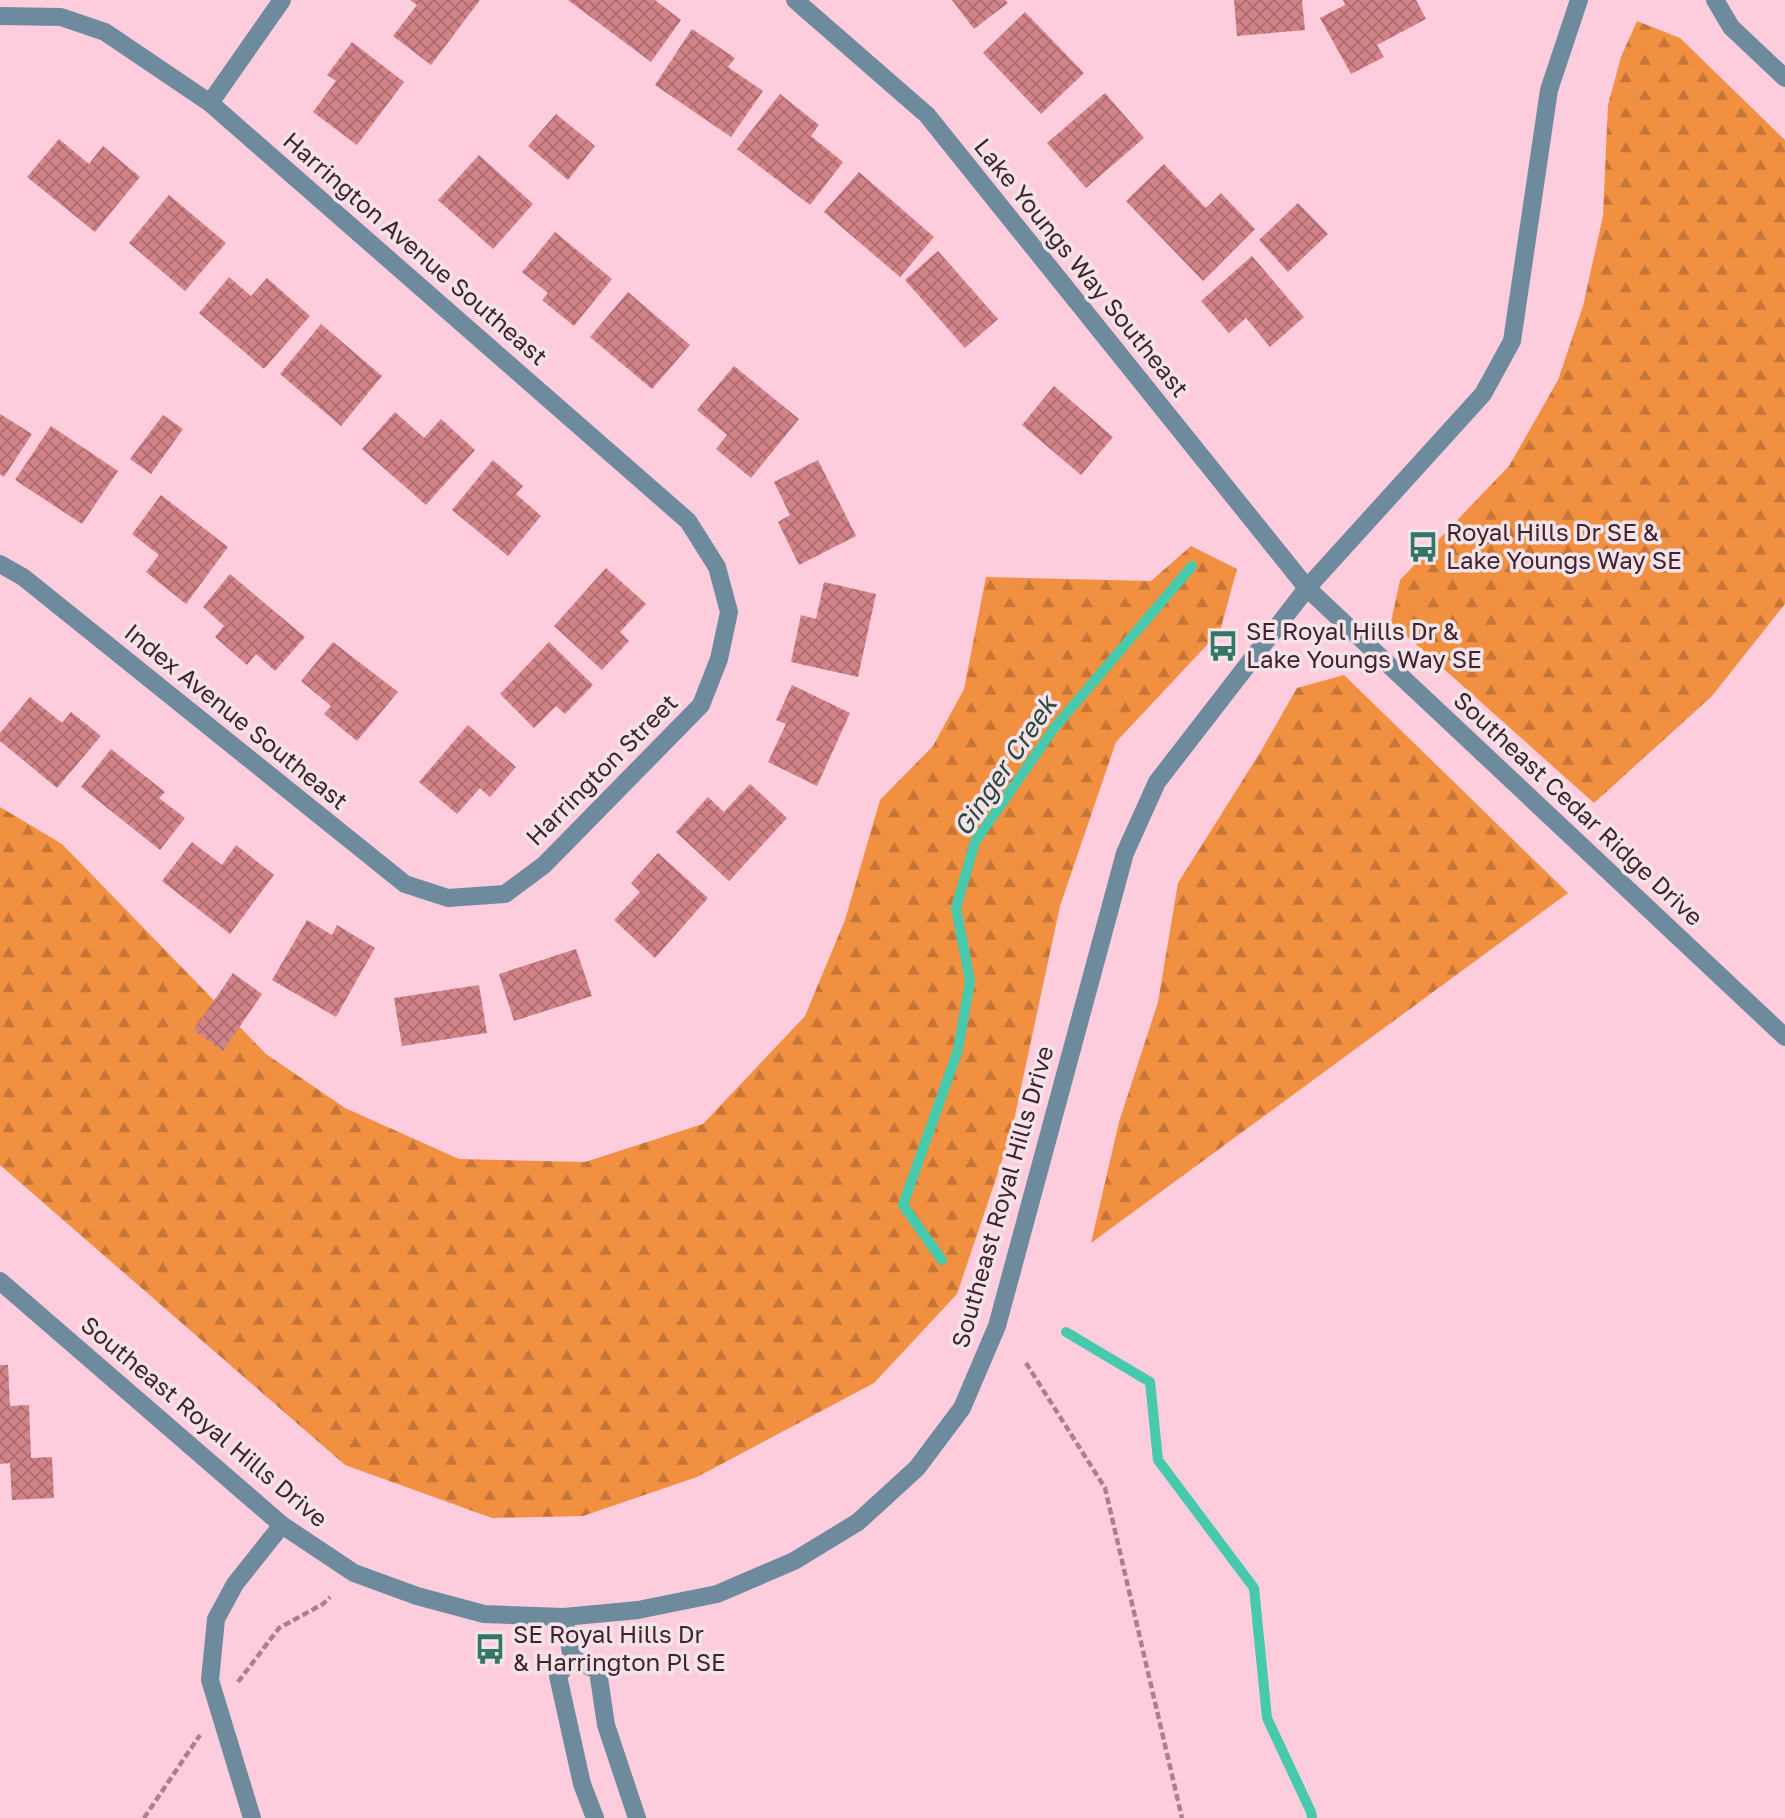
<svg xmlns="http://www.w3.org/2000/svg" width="1785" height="1818" viewBox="0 0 1785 1818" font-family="'Golos Text',sans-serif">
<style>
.forest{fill:url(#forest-firs)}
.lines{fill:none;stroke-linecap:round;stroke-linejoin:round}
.stream{stroke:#47c9ae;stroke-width:10}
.building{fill:url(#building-cross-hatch)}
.path{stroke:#a9808f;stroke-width:4.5;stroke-dasharray:7 3.5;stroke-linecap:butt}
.minor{stroke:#6d8b9d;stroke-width:18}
.labels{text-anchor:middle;stroke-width:7;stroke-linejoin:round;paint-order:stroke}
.street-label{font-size:24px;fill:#41232e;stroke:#f4e4e9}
.poi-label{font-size:24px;fill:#41232e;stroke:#f4e4e9;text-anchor:start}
.water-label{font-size:26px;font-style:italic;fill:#2c4740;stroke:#f4e4e9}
</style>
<defs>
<pattern id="forest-firs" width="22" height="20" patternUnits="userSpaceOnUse" patternTransform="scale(1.75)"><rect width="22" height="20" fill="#f29041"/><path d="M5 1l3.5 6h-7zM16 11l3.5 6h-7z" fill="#c67537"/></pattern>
<pattern id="building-cross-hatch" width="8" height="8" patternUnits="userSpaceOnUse" patternTransform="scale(1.75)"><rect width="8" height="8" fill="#d28388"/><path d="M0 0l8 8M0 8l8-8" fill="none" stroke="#ac6b70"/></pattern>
</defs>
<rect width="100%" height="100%" fill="#fdccdd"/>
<g class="forest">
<polygon points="1637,21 1680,38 1785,140 1785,604 1712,696 1594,803 1391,622 1400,580 1509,466 1558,380 1583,306 1603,216 1608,105 1621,57"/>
<polygon points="1191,546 1237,569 1220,631 1116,742 1060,906 1011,1134 957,1294 874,1383 697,1477 583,1516 492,1518 345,1465 0,1165 0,807 62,844 266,1054 345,1108 459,1159 585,1162 703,1124 805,1016 845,920 880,800 933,746 964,689 986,577 1151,581"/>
<polygon points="1344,675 1568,893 1091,1243 1119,1122 1158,1002 1178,883 1261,751 1297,688"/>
</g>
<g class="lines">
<g class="stream">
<polyline points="942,1260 903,1205 958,1050 970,981 956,908 975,842 1055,727 1192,566"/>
<polyline points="1066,1332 1150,1382 1158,1460 1254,1588 1267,1718 1311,1812 1312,1818"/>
</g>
</g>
<g class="building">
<polygon points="410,0 480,0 431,65 393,36 417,5"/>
<polygon points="568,0 655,0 681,20 651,62"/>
<polygon points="952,0 1005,0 1008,3 974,29"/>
<polygon points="1234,0 1302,0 1305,30 1237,36"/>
<polygon points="1343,0 1416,0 1426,19 1377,45 1384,57 1351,74 1320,18 1345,5"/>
<polygon points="1025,12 1084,73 1041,114 983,53"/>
<polygon points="692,29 735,58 728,67 763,91 731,137 655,85"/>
<polygon points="352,42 404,82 357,145 313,112 336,81 327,75"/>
<polygon points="1105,93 1144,138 1086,188 1047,143"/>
<polygon points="780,94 819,125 811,136 843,162 810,205 737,149"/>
<polygon points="556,114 595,146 568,180 528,146"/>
<polygon points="59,139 89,164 103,146 140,177 95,232 27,177"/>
<polygon points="479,155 533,204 493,249 438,200"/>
<polygon points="1164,164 1206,208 1221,193 1255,229 1203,281 1126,201"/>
<polygon points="859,172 934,237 900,277 824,212"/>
<polygon points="169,195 226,243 185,291 129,243"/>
<polygon points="1298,203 1328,234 1288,272 1259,240"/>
<polygon points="555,232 612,279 574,326 542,300 548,293 522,272"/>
<polygon points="938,251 998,319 965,348 905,280"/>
<polygon points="1252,256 1304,317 1270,347 1246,318 1229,333 1201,301"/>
<polygon points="229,277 251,296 267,278 310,316 264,369 199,313"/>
<polygon points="628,292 690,345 652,389 590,337"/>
<polygon points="321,324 382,376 341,426 280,374"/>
<polygon points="734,366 799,419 751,478 716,449 727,435 697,410"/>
<polygon points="1054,386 1113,437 1081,475 1022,425"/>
<polygon points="395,412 424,438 441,419 475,450 426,505 362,449"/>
<polygon points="0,414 32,434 4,477 0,474"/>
<polygon points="163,415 183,429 151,474 130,459"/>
<polygon points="51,426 118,471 82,524 15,480"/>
<polygon points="493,460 523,486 516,494 541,516 508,556 452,510"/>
<polygon points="818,460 856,536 799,565 778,522 790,515 774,482"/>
<polygon points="161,495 228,547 186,604 146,572 159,555 132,534"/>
<polygon points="606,568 646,604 620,632 629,641 602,670 554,626"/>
<polygon points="230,574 305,637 275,671 256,654 247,665 215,637 224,626 203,607"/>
<polygon points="824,582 876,594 858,677 791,662 801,615 816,619"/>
<polygon points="333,642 398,692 357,741 324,714 331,706 301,681"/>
<polygon points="549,642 593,685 565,714 556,706 534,728 500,694"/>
<polygon points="792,685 850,713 817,786 768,762 786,724 776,720"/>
<polygon points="30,697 62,723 71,712 101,736 57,788 0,741 0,733"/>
<polygon points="468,725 516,767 490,797 480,788 457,814 419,782"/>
<polygon points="111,749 165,792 159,798 185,818 160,850 81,787"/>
<polygon points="750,784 787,818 729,881 676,832 708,797 724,812"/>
<polygon points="192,842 222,865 236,845 274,875 230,934 162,881"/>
<polygon points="658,853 708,898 655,958 614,920 640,892 631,883"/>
<polygon points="307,920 332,935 337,925 375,948 336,1017 272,980"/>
<polygon points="576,949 592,996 514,1021 499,974"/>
<polygon points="233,973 262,994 223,1051 194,1030"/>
<polygon points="479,985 487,1033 402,1046 394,998"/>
<polygon points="0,1365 8,1365 10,1406 29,1405 31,1458 52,1457 54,1498 12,1500 10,1463 0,1464"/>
</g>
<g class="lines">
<g class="path">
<polyline points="1026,1363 1105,1488 1182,1818"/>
<polyline points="238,1682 279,1628 323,1604 330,1597"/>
<polyline points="144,1818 200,1735"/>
</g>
<g class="minor">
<polyline points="795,0 927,115 1307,588 1785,1037"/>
<polyline points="1715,0 1731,27 1785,78"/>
<polyline points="0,16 61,17 105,32 210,103 688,521 717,567 729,612 719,659 701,705 544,865 505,894 448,898 405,884 23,577 0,564"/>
<polyline points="210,103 282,0"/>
<polyline points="0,1281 282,1525 354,1573 417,1596 484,1614 564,1617 638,1610 717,1594 794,1561 858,1522 917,1468 962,1408 997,1326 1125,853 1157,782 1307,588 1483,394 1512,341 1549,90 1579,0"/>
<polyline points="564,1617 572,1658 558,1676 582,1784 595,1818"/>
<polyline points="572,1658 598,1671 606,1725 637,1818"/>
<polyline points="252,1818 210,1680 216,1619 235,1584 282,1525"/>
</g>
</g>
<defs>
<symbol id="bus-bare" viewBox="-9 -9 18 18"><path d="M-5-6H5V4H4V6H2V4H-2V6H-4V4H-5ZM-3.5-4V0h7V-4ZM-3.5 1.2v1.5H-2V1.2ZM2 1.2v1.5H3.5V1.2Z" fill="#337566" stroke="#f4e4e9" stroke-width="2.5" paint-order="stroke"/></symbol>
</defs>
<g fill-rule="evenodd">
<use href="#bus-bare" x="1401" y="525" width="44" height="44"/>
<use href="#bus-bare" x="1201" y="624" width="44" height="44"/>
<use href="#bus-bare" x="468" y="1627" width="44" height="44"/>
</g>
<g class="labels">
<g class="street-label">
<text transform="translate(415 249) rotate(41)" y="8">Harrington Avenue Southeast</text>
<text transform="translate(1081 268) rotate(51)" y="8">Lake Youngs Way Southeast</text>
<text transform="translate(236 717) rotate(39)" y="8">Index Avenue Southeast</text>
<text transform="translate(602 770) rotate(-45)" y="8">Harrington Street</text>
<text transform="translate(1578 809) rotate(43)" y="8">Southeast Cedar Ridge Drive</text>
<text transform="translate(1003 1197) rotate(-74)" y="8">Southeast Royal Hills Drive</text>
<text transform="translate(204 1422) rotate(40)" y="8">Southeast Royal Hills Drive</text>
</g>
<g class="poi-label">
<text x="1446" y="541">Royal Hills Dr SE &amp;<tspan x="1446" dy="28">Lake Youngs Way SE</tspan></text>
<text x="1246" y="640">SE Royal Hills Dr &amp;<tspan x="1246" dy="28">Lake Youngs Way SE</tspan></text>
<text x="513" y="1643">SE Royal Hills Dr<tspan x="513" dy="28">&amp; Harrington Pl SE</tspan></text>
</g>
<g class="water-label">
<text transform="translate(1005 766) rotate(-56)" y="9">Ginger Creek</text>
</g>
</g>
</svg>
